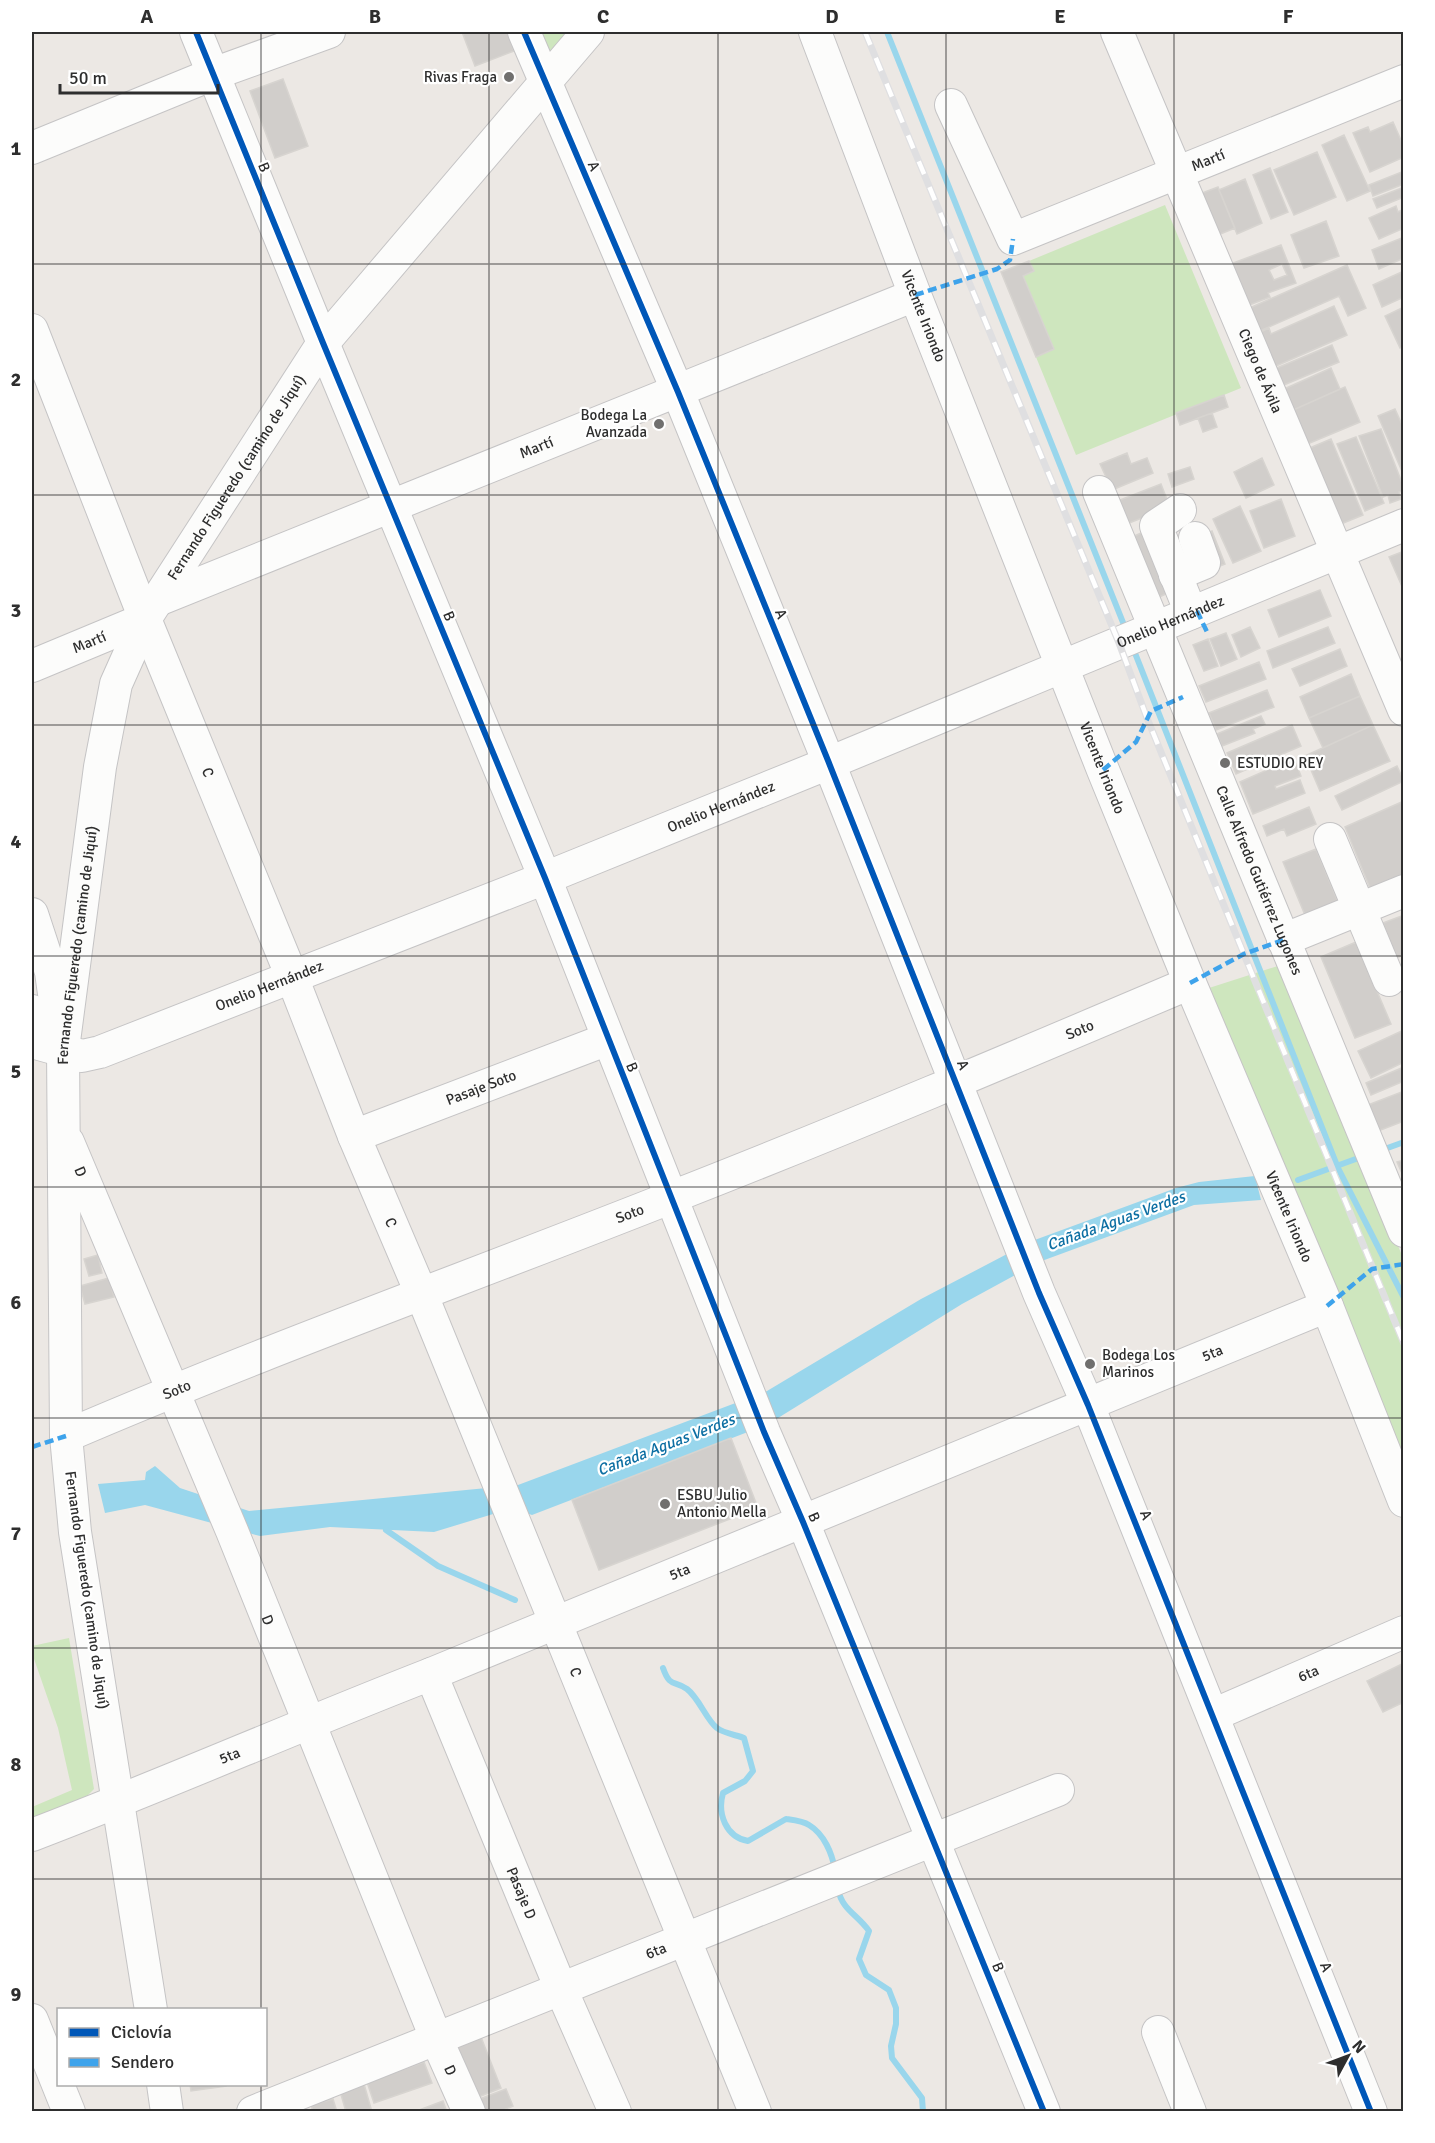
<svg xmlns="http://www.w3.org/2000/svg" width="1435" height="2143" font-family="Signika,sans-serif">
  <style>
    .green { fill: #cee6be }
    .water { fill: #99d6ec }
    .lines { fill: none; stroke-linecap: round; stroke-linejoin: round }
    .stream { stroke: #99d6ec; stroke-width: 6 }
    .building { fill: #d1cecb; stroke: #d7d4d0; stroke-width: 1.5; fill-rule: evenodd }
    .minor-casing { stroke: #c5c4c5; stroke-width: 34 }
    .minor { stroke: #fcfcfb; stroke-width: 32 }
    .rail-casing { stroke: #dfdfe1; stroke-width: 7 }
    .rail { stroke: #fff; stroke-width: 4.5; stroke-dasharray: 14; stroke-linecap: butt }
    .quiet { stroke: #3ea3eb; stroke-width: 4.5; stroke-dasharray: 9 4.5; stroke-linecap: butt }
    .cycleway-casing { stroke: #fff; stroke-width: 10 }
    .cycleway { stroke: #0057b8; stroke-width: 6 }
    .grid { fill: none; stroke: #2e2e2e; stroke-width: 1.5; stroke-opacity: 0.55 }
    .poi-dot { fill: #706f6e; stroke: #fff; stroke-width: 2 }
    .labels { text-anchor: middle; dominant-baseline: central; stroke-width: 4.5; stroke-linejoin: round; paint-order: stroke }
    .poi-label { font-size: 15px; fill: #2e2e2e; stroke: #fff; text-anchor: start }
    .street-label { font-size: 15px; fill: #2e2e2e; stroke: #fff }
    .water-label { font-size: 16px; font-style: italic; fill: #0d6fa3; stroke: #fff }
    .neatline { fill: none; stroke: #2e2e2e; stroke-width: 2 }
    .grid-label { font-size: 20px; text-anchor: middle; font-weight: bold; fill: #2e2e2e }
  </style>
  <rect width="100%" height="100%" fill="#ece8e4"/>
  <!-- green -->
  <path class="green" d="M539,32H567L549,53Z
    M1165,205L1241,388L1076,455L1036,357L1054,349L1023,276L1034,271L1029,261Z
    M1284,964L1403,1258V1466L1209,988Z
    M69,1638L94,1789L85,1798L32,1819V1807L72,1790L58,1728L32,1653V1646Z"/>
  <!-- water -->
  <path class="water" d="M1255,1176L1261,1200L1194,1205L1039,1262L962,1304L778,1418L753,1430L532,1515L518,1510L503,1511L434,1532L330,1527L260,1536L145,1505L105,1513L98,1484L145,1480L146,1472L155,1466L180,1488L249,1511L518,1485L767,1391L921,1299L1032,1241L1176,1188L1199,1182Z"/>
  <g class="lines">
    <!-- stream -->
    <path class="stream" d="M887,32L1126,630
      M1133,648L1338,1168L1404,1298
      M1382,1150L1404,1142
      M1298,1180L1364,1156
      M386,1530L438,1566L515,1600
      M663,1668C670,1688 674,1680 687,1689C699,1698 707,1721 717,1728C723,1733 736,1735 744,1738L753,1771L745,1781L723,1793C717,1814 726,1837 748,1841L786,1819C793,1820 803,1821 809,1825C824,1834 832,1853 835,1870
      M838,1889C842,1910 857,1914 869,1931L859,1959L866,1975L889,1990L896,2008V2024L891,2046L892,2058L922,2098L923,2112"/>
  </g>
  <!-- building -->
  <path class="building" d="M462,32H507L514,51L475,66Z
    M283,79L308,146L275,158L250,91Z
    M1393,122L1404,147V157L1370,172L1353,133L1368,127L1370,132Z
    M1344,135L1370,191L1347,201L1322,145Z
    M1317,152L1336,197L1294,215L1274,170Z
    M1270,168L1288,212L1271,219L1253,175Z
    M1404,171V184L1373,196L1369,185Z
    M1245,179L1262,223L1237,234L1219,190Z
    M1218,187L1235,228L1213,237L1197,195Z
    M1404,187V197L1377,208L1373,199Z
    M1396,206L1398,212L1404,209V228L1379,239L1369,218Z
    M1326,221L1339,256L1304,268L1291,235Z
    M1404,237V258L1379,269L1372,250Z
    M1281,245L1296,283L1268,293L1270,297L1244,307L1228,265ZM1282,264L1287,275L1274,280L1269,270Z
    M1029,261L1034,271L1023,276L1054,349L1036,357L1001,272Z
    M1347,265L1366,308L1348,316L1339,296L1253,334L1243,311Z
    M1404,271V297L1382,307L1373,285Z
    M1334,306L1347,335L1269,369L1254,335L1269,328L1271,334Z
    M1404,307V346L1400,348L1385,316Z
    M1332,345L1339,362L1279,387L1272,370Z
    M1331,368L1340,389L1291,411L1282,390Z
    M1345,387L1360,422L1305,445L1291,411Z
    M1224,395L1228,407L1180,425L1176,413Z
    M1395,409L1404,429V476L1378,416Z
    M1212,413L1217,427L1203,432L1198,418Z
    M1381,429L1404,488V491L1399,492L1401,499L1390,503L1388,495L1383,497L1359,436Z
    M1356,437L1384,503L1365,511L1337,444Z
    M1331,439L1363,515L1336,526L1305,450Z
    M1127,453L1131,464L1147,458L1153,473L1112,490L1100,464Z
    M1262,458L1274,485L1246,498L1234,472Z
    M1190,467L1194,479L1172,487L1168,474Z
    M1161,484L1170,507L1124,525L1115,502Z
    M1281,499L1295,536L1264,548L1250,511Z
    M1240,506L1261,551L1233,563L1213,519Z
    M1150,529L1177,589L1157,598L1130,538Z
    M1212,531L1225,564L1212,569L1199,536Z
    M1404,551V591L1389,557Z
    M1320,590L1331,616L1279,637L1268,610Z
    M1250,627L1260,648L1241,657L1232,635Z
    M1328,627L1335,643L1273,668L1267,651Z
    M1226,633L1237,659L1221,666L1210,639Z
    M1208,639L1218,666L1204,671L1193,645Z
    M1340,649L1347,666L1300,686L1292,669Z
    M1259,662L1266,679L1206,702L1199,686Z
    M1351,674L1360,696L1309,718L1300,697Z
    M1267,690L1274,707L1216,730L1209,713Z
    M1360,696L1373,725L1323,748L1309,718Z
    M1261,716L1265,724L1253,729L1255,733L1222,746L1217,734Z
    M1292,725L1301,746L1236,774L1227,753Z
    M1373,725L1390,761L1320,791L1305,756Z
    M1294,758L1301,776L1275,786L1276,789L1300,780L1305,793L1253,814L1240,782Z
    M1397,766L1404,781L1342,810L1335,796Z
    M1404,801V874L1370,888L1345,827Z
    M1309,807L1316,824L1287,836L1284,829L1267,836L1263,826Z
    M1316,849L1338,902L1305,915L1283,862Z
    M1404,915V955L1396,958L1383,923Z
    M1356,942L1391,1024L1355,1038L1321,957Z
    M1404,1030V1062L1371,1078L1358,1051Z
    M1404,1067V1081L1371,1095L1366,1083Z
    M1404,1091V1121L1378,1131L1368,1105Z
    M1404,1160V1178L1397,1162Z
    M98,1255L102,1273L89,1276L84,1259Z
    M109,1278L114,1297L85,1304L80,1286Z
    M731,1438L758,1508L599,1570L572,1500Z
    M1404,1663V1702L1383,1712L1367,1681Z
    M481,2037L501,2088L476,2098L456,2047Z
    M424,2062L432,2083L374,2103L367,2082Z
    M190,2084H226V2086L191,2091Z
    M364,2084L372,2112H346L340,2091Z
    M506,2089L513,2106L499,2112H481L477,2100Z
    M333,2099L337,2112H313L311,2105Z
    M443,2101L447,2112H414Z"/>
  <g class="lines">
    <!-- minor casing -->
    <g class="minor-casing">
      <g id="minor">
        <path d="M196,32L323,343L545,878L764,1432L803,1522L1044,2112"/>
        <path d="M524,32L678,392L829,763L1039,1293L1088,1405L1371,2112"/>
        <path id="s1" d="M815,32L915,295L1103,770L1190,983L1327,1306L1404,1501"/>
        <path id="s2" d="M1117,32L1404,710"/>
        <path id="s3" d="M951,105L1013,239L1404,81"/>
        <path d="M32,148L213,74L329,32"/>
        <path id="s4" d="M32,330L145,619L292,977L354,1136L421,1293L755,2112"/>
        <path id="s5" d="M1099,492L1404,1231"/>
        <path d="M1180,510L1156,526L1191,613"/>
        <path d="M1175,575L1204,563L1195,538"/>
        <path id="s6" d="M158,600L915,295"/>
        <path id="s7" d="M32,666L145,619"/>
        <path d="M1330,839L1389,980"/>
        <path d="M32,914L51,972L57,1015"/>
        <path d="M1283,940L1404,891"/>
        <path d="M32,1011L62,1049"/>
        <path id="s8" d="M32,1042L82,1056L100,1052L545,878L829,763L1404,525"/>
        <path id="s9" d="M354,1136L608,1039"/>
        <path id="s10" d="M68,1142L232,1531L436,2038L469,2112"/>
        <path id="s11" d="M66,1436C266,1350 470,1277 672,1197C846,1129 1018,1056 1190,983"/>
        <path id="s12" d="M431,1674L561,1989L615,2112"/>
        <path id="s13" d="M1213,1715L1404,1632"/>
        <path id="s14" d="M32,1835C166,1784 297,1726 431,1674L1327,1306"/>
        <path id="s15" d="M151,2010L75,1532L66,1436L63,1049L100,767L116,684L145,619L323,343L588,32"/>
        <path d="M32,2020L69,2112"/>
        <path d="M1158,2032L1190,2112"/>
        <path d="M163,2084L167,2112"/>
        <path id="s16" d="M253,2112L1058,1790"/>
      </g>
    </g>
    <!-- minor -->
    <use href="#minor" class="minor"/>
    <!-- rail casing -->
    <g class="rail-casing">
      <path id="rail" d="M865,32L1119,643L1147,718L1404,1344"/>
    </g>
    <!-- rail -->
    <use href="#rail" class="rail"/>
    <!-- quiet -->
    <path class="quiet" d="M915,295L997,269L1010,260L1013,239
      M1197,611L1208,634
      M1103,770L1136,742L1151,711L1183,697
      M1190,983L1244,954L1283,940
      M1327,1306L1372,1269L1404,1264
      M32,1447L66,1436"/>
    <!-- cycleway casing -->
    <g class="cycleway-casing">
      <path id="cycleway" d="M196,32L323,343L545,878L764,1432L803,1522L1044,2112
        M524,32L678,392L829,763L1039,1293L1088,1405L1371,2112"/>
    </g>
    <!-- cycleway -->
    <use href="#cycleway" class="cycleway"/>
  </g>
  <!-- grid -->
  <path class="grid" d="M261,32V2010M489,32V2112M718,32V2112M946,32V2112M1174,32V2112M32,264H1404M32,495H1404M32,725H1404M32,956H1404M32,1187H1404M32,1418H1404M32,1648H1404M32,1879H1404M261,2084V2112"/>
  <!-- markers -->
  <g class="poi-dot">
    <circle cx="509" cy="77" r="6"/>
    <circle cx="659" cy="424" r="6"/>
    <circle cx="1225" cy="763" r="6"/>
    <circle cx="1090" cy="1364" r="6"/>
    <circle cx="665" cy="1504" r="6"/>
  </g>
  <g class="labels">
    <!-- poi labels -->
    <g class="poi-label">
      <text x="497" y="77" text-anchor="end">Rivas Fraga</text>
      <text x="647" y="415" text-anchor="end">Bodega La<tspan x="647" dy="17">Avanzada</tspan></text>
      <text x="1237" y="763">ESTUDIO REY</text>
      <text x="1102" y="1355">Bodega Los<tspan x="1102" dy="17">Marinos</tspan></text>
      <text x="677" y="1495">ESBU Julio<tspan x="677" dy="17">Antonio Mella</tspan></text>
    </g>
    <!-- street labels -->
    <g class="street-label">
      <text stroke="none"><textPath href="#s3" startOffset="358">Martí</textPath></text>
      <text transform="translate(594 166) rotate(67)">A</text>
      <text transform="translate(264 167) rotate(68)">B</text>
      <text stroke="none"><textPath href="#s1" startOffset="304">Vicente Iriondo</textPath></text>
      <text stroke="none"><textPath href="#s2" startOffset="368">Ciego de Ávila</textPath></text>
      <text stroke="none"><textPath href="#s6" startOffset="408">Martí</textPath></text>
      <text stroke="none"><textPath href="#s15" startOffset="1576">Fernando Figueredo (camino de Jiquí)</textPath></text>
      <text transform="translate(781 614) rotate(68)">A</text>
      <text transform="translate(449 616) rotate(67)">B</text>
      <text stroke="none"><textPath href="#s8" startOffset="1224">Onelio Hernández</textPath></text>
      <text stroke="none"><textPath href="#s7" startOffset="62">Martí</textPath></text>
      <text stroke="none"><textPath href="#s1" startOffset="790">Vicente Iriondo</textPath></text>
      <text stroke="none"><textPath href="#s4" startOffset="476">C</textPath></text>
      <text stroke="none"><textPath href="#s8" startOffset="738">Onelio Hernández</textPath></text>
      <text stroke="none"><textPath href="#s5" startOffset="420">Calle Alfredo Gutiérrez Lugones</textPath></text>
      <text stroke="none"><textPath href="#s15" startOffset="1072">Fernando Figueredo (camino de Jiquí)</textPath></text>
      <text stroke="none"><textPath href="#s8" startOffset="252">Onelio Hernández</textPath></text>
      <text stroke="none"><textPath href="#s11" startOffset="1092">Soto</textPath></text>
      <text transform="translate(963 1065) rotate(68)">A</text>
      <text transform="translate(632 1067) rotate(68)">B</text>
      <text stroke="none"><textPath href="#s9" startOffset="136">Pasaje Soto</textPath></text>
      <text stroke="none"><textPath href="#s10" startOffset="32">D</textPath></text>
      <text stroke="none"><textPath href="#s11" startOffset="606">Soto</textPath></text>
      <text stroke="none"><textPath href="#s1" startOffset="1276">Vicente Iriondo</textPath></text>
      <text stroke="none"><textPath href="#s4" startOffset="962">C</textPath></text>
      <text stroke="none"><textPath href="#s14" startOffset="1275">5ta</textPath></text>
      <text stroke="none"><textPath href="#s11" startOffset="120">Soto</textPath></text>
      <text transform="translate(1146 1515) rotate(68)">A</text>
      <text transform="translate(814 1517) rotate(67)">B</text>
      <text stroke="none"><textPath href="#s14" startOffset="699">5ta</textPath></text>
      <text transform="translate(87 1590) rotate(82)">Fernando Figueredo (camino de Jiquí)</text>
      <text stroke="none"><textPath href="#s10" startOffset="518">D</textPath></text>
      <text stroke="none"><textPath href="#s4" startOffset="1448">C</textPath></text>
      <text stroke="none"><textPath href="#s13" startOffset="104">6ta</textPath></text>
      <text stroke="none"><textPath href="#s14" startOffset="213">5ta</textPath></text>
      <text stroke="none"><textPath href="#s12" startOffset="237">Pasaje D</textPath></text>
      <text stroke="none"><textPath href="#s16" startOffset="434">6ta</textPath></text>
      <text transform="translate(998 1967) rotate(68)">B</text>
      <text transform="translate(1326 1967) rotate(68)">A</text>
      <text stroke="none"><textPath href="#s10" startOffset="1004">D</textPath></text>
    </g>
    <!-- water labels -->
    <g class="water-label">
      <text transform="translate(1116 1221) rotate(-20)">Cañada Aguas Verdes</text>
      <text transform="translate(666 1445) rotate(-21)">Cañada Aguas Verdes</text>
    </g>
  </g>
  <!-- border -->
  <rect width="1435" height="2143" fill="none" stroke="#ffffff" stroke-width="66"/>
  <!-- legend -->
  <rect x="57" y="2008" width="210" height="78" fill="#ffffff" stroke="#ababab" stroke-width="1.5"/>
  <rect x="69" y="2028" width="30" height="9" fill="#0057b8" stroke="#ababab" stroke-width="1.5"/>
  <text x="111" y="2038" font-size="18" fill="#2e2e2e">Ciclovía</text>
  <rect x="69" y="2058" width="30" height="9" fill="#3ea3eb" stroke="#ababab" stroke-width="1.5"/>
  <text x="111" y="2068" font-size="18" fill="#2e2e2e">Sendero</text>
  <!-- north arrow -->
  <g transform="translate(1348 2056) rotate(49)" stroke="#ffffff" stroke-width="4.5" paint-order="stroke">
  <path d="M0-4.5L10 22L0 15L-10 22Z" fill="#2e2e2e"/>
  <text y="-9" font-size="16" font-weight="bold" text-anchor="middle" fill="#2e2e2e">N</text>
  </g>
  <!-- scale -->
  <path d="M60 84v9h158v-9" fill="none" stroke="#2e2e2e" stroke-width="3"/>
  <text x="69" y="84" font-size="18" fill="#2e2e2e" stroke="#ffffff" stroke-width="4.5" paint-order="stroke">50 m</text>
  <rect x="33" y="33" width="1369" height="2077" class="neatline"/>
  <g class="grid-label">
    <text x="147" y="23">A</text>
    <text x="375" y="23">B</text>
    <text x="603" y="23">C</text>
    <text x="832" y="23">D</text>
    <text x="1060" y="23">E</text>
    <text x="1288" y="23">F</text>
    <text x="16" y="155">1</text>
    <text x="16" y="386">2</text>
    <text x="16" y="617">3</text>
    <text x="16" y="848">4</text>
    <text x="16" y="1078">5</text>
    <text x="16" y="1309">6</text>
    <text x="16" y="1540">7</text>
    <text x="16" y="1771">8</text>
    <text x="16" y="2001">9</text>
  </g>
</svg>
